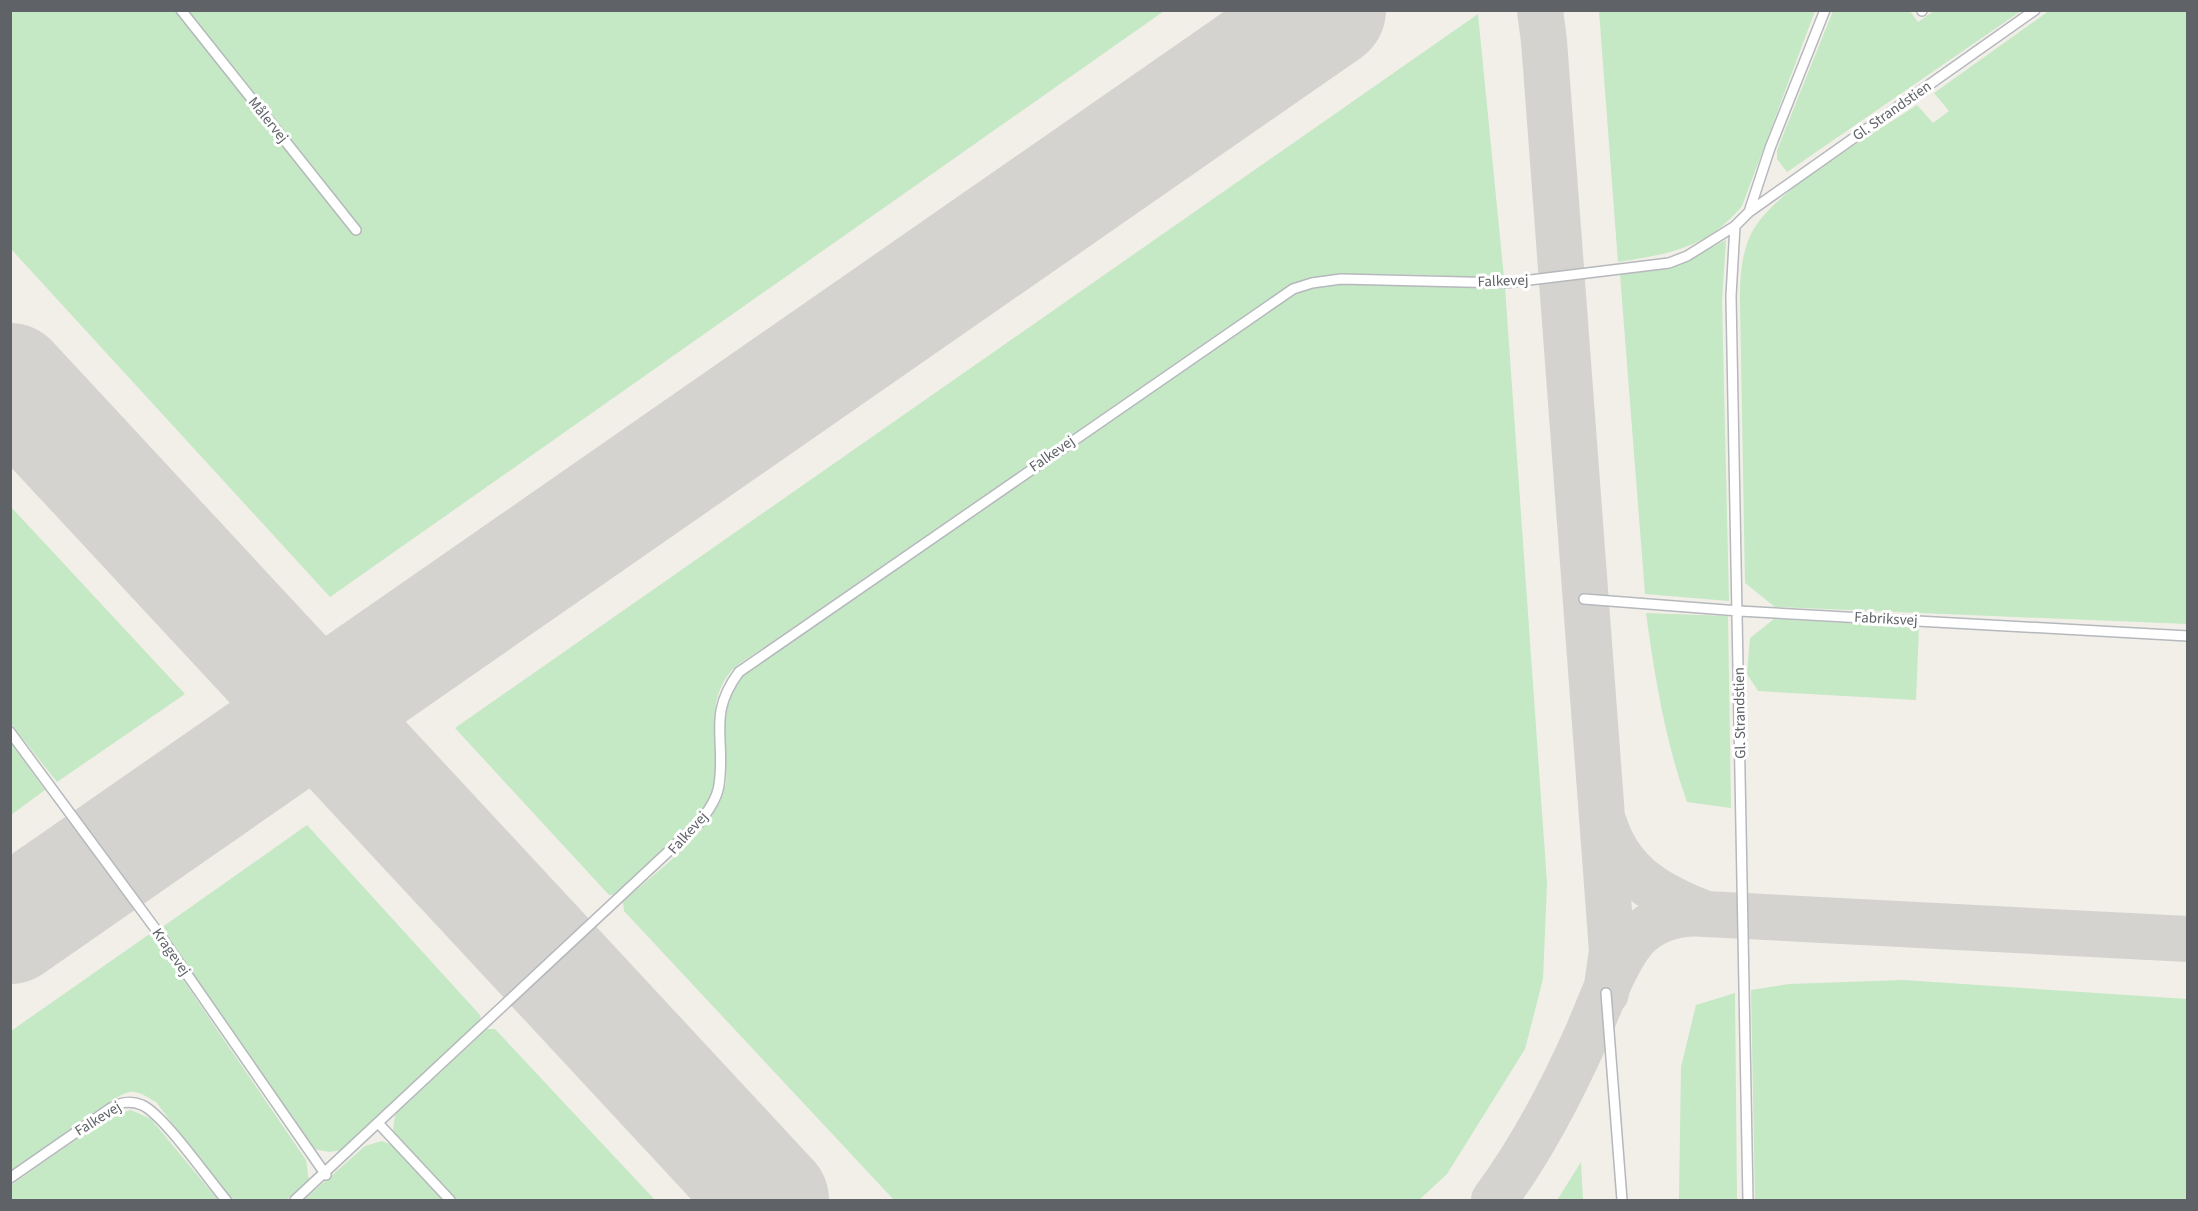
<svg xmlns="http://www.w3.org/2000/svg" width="2198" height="1211" font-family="'Source Sans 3',sans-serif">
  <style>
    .green { fill: #c5e8c5 }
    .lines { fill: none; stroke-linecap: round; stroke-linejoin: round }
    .taxiway { stroke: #d4d3d0; stroke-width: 46 }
    .runway { stroke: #d4d3d0; stroke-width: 116 }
    .service-casing { stroke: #b5b8bc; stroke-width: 12 }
    .service { stroke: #fff; stroke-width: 9 }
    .labels { text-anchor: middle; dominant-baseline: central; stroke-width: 6; stroke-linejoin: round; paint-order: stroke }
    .street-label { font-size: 15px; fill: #5f6368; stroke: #fff }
  </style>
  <rect width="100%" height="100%" fill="#f1efe8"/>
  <!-- green -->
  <path class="green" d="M2050,10L2187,11V624L1775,607L1745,583L1740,301C1740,279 1741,255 1751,234C1772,190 1874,134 1917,105L1933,123L1949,111L1934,93Z
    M11,11H1164L330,597L11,249Z
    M1599,11H1815L1742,206C1707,248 1669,254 1618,262Z
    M1833,11H1910L1918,22L1934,11H2021L1787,172L1777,159V150Z
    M1478,14L1504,278C1440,277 1349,267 1289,285L766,646C755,654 741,661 732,670C700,706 724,750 713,791C709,802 701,813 694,823L619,894L609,895L455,728Z
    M1726,240L1722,300L1729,601L1645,594L1620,274L1670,269Z
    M1345,284L1505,287L1547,883L1543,979L1525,1049L1447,1174L1419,1200H894L624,911L623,902C657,870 717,830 726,783C727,774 726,764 725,755C724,725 724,703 741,677L1278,303L1305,290Z
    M11,507L185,694L57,782L11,724Z
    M1646,613L1728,616L1731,808L1687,802C1665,740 1655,678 1646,613Z
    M1774,619L1919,627L1916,700L1758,691L1747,674L1750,638Z
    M11,743L45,790L11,815H10Z
    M307,825L480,1015L481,1022L343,1150L329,1152L314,1149L161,928Z
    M151,933L306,1160L309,1181L286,1200H231L156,1102C134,1089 132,1088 111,1101L11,1171V1031Z
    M1903,980L2187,999V1200H1755L1751,990L1789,984Z
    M1735,993L1737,1200H1679L1681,1067L1696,1005Z
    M487,1029H495L655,1200H457L393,1131L395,1115Z
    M131,1110L151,1119L218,1200H11V1185L108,1117Z
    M382,1141L392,1145L444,1200H304L365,1146Z
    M1581,1162L1583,1200H1557L1559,1197Z"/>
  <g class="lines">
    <!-- taxiway -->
    <path class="taxiway" d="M1540,10L1544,41L1612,951L1606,993
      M1311,23L1323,10
      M1604,823C1620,875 1659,896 1706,914L2188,939
      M757,1185L778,1200
      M1494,1200C1532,1149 1560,1095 1586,1037C1599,1008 1614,962 1635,938C1654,918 1680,912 1706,914"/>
    <!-- runway -->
    <path class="runway" d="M10,381L771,1200
      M10,926L1328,10"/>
    <!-- service casing -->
    <g class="service-casing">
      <path id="service" d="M181,10L356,230
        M1922,10V11
        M1749,212L2035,10
        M1735,226L1731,296L1748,1200
        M1584,599L1739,611L2188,636
        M10,732L157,931L326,1175
        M1606,993L1622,1200
        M379,1124L450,1200
        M10,1178L111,1108C121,1102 130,1100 142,1105C164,1115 208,1179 226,1200
        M295,1200L700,822C708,811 717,799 719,785C726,738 707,715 739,672L1293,289L1312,283L1341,279L1505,283L1669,263L1687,256L1735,226L1749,212L1770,148L1825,10"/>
    </g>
    <!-- service -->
    <use href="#service" class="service"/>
  </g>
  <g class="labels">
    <!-- street labels -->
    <g class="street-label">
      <text transform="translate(1892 111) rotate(-35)">Gl. Strandstien</text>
      <text transform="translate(268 120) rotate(51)">Målervej</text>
      <text transform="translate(1503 281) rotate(-2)">Falkevej</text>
      <text transform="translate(1052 454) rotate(-35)">Falkevej</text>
      <text transform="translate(1886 619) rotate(3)">Fabriksvej</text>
      <text transform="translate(1740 713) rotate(-91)">Gl. Strandstien</text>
      <text transform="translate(688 833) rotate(-48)">Falkevej</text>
      <text transform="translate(171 952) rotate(55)">Kragevej</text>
      <text transform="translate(98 1119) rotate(-32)">Falkevej</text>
    </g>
  </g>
  <!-- border -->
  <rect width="2198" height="1211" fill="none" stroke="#5f6368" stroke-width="24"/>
</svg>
